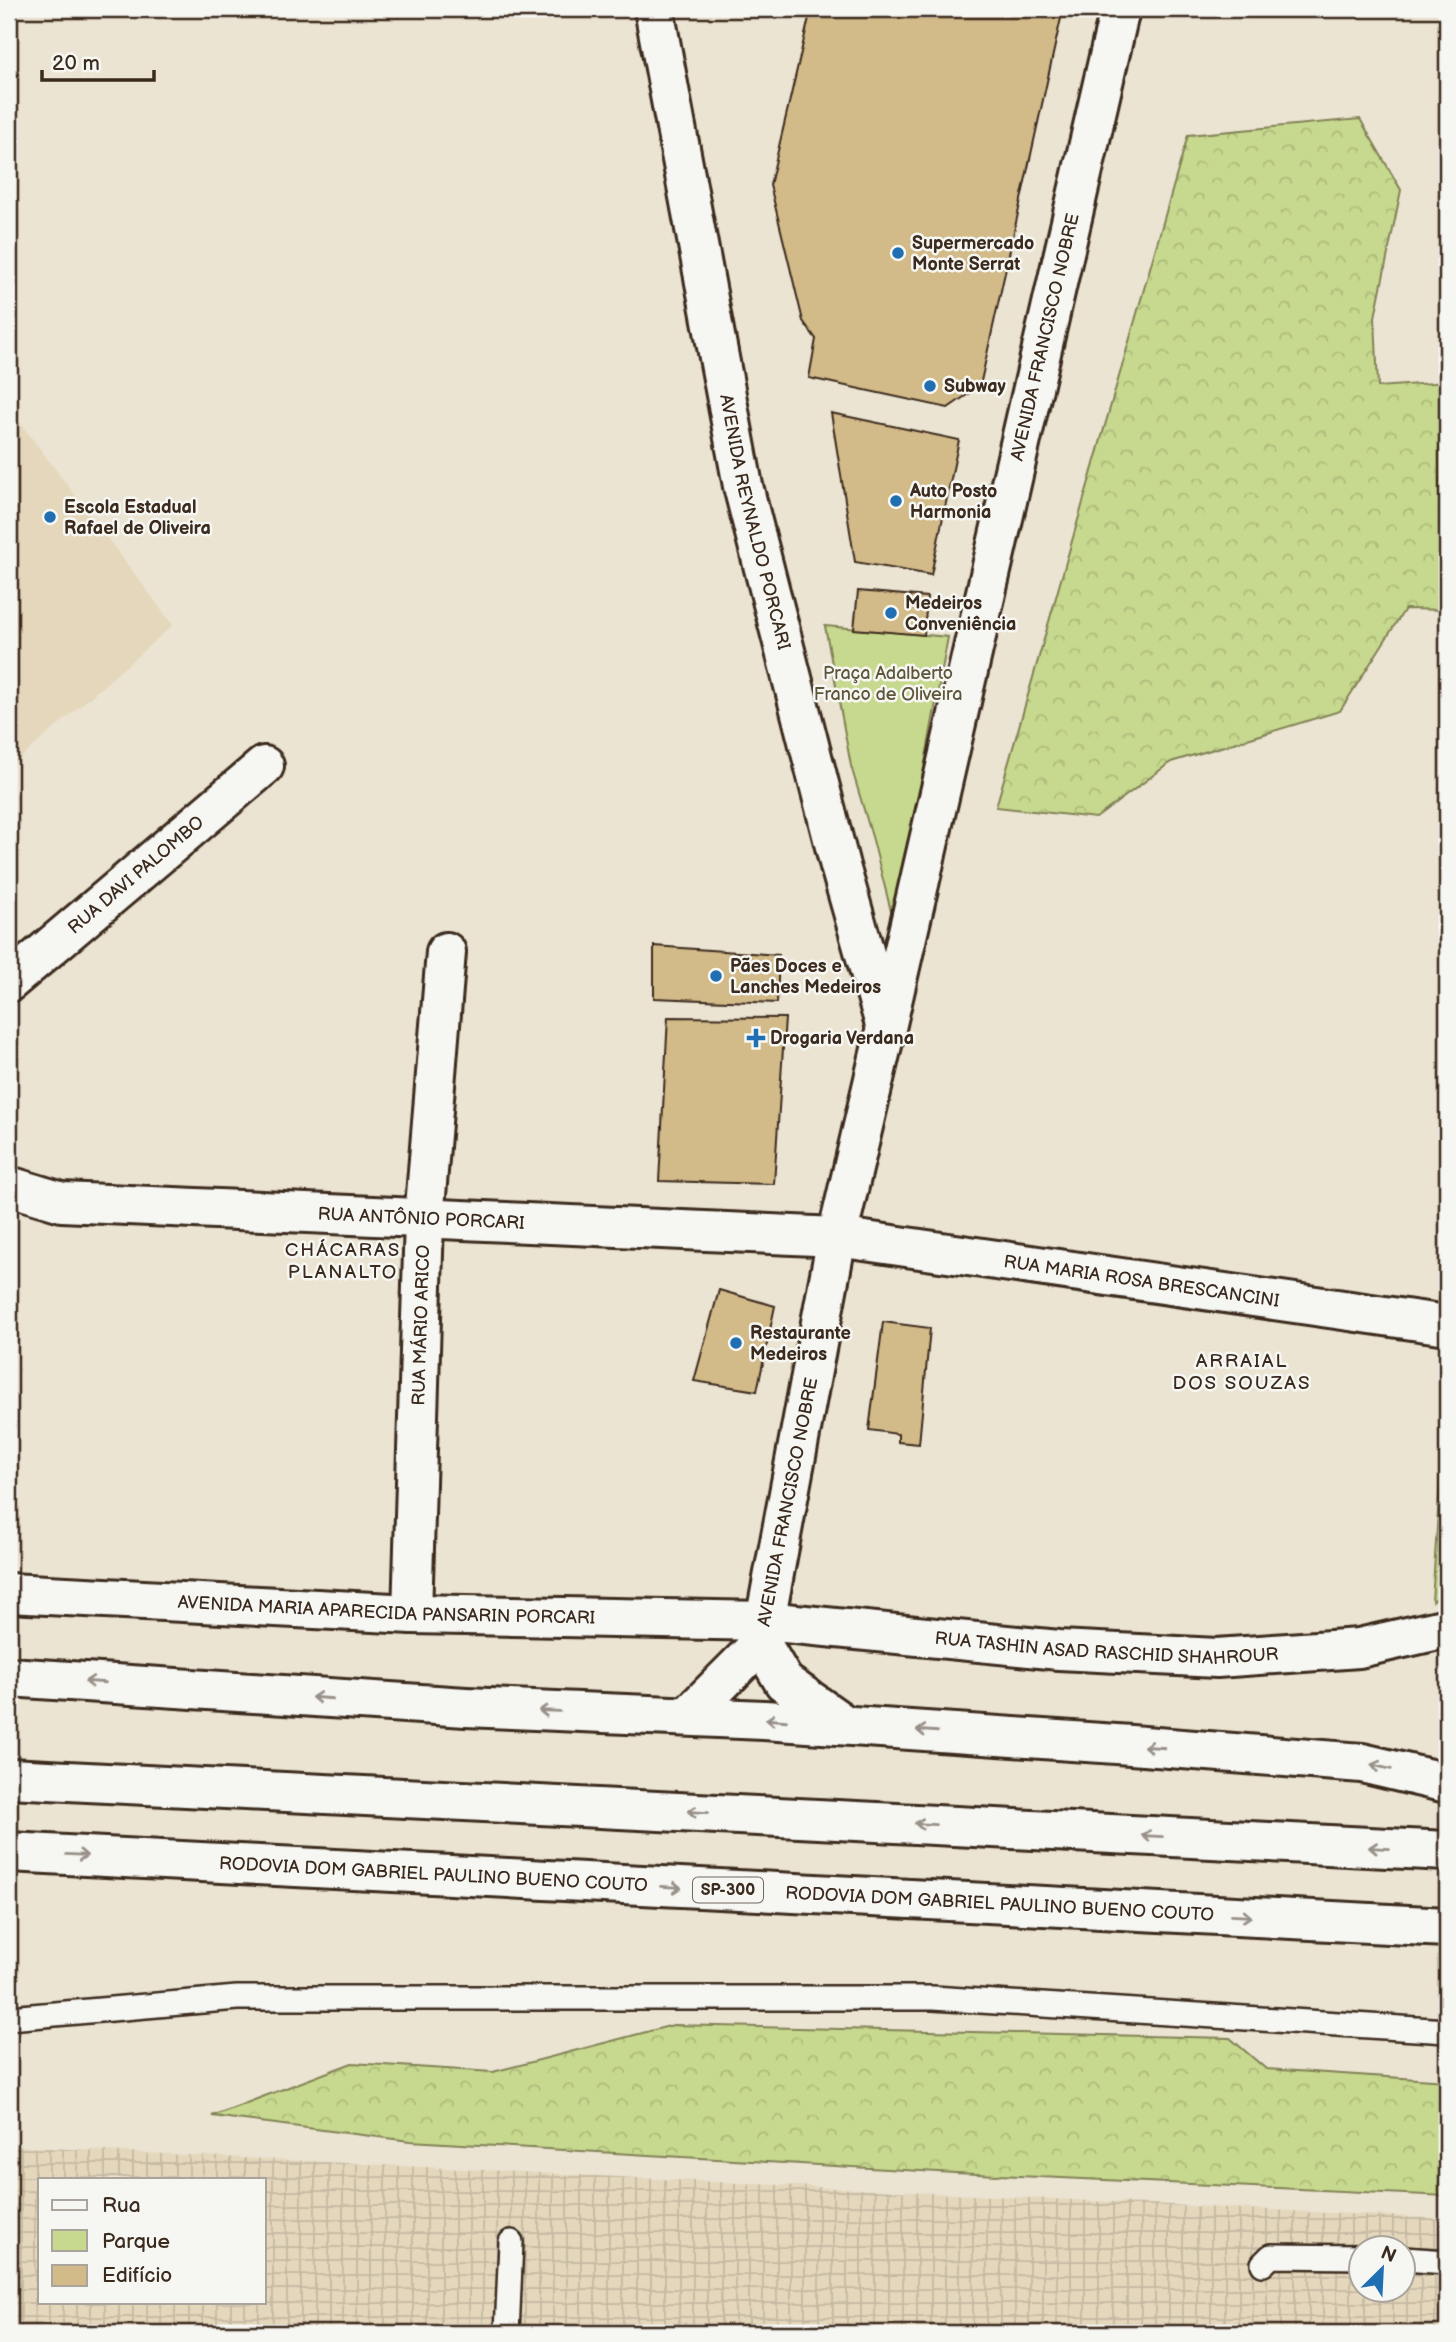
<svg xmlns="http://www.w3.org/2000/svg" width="1456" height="2342" font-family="'Balsamiq Sans',sans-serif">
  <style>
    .built { fill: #e4d7bc }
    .industrial { fill: url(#industrial-grid); fill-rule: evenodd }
    .forest { fill: url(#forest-crowns); stroke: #818256; stroke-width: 2 }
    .green { fill: #c7d98e; stroke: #818256; stroke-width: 2 }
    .building { fill: #d2ba89; stroke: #3b2a1e; stroke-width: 2 }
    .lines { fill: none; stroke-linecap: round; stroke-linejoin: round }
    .service-casing { stroke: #3b2a1e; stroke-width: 28 }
    .minor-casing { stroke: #3b2a1e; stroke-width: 44 }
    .tertiary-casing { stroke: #3b2a1e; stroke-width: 44 }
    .secondary-casing { stroke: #3b2a1e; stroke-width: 44 }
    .motorway-casing { stroke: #3b2a1e; stroke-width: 44 }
    .service { stroke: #f6f6f2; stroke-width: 23 }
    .minor { stroke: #f6f6f2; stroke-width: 38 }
    .tertiary { stroke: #f6f6f2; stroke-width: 38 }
    .secondary { stroke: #f6f6f2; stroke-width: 38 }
    .motorway { stroke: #f6f6f2; stroke-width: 38 }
    .oneway { stroke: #989088 }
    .poi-dot { fill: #1f6fb2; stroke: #f6f6f2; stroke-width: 2.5 }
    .labels { text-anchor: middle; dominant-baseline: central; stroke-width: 5; stroke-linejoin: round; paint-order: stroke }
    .shield { fill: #f6f6f2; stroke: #73675e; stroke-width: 2 }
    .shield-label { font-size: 16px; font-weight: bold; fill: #3b2a1e }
    .poi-label { font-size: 18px; font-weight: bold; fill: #3b2a1e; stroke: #f6f6f2; text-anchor: start }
    .street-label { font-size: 18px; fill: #3b2a1e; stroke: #f6f6f2 }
    .park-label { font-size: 18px; fill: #5e563a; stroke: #f6f6f2 }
    .neighbourhood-label { font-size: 19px; letter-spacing: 2px; fill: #3b2a1e; stroke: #f6f6f2 }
  </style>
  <defs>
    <pattern id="industrial-grid" width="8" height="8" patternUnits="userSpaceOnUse" patternTransform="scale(1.75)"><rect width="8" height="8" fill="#e4d7bc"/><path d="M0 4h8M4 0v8" fill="none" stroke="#c4b9a1"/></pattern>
    <pattern id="forest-crowns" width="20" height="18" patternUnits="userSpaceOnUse" patternTransform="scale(1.75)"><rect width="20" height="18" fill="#c7d98e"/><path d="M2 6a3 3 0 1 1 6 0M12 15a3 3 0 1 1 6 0" fill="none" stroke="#acba7a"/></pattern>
  </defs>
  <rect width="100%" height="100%" fill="#ebe4d2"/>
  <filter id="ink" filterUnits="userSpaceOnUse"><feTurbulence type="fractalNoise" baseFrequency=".0143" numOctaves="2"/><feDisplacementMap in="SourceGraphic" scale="14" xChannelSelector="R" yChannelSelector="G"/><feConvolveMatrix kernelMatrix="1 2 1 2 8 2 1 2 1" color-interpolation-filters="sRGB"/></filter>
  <g filter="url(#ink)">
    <!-- built -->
    <path class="built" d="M9,408L173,625L9,768Z"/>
    <!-- industrial -->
    <path class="industrial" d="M9,2146L1447,2219V2333H9ZM40,2179H264V2302H40ZM1362,2248H1404V2290H1362Z"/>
    <!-- forest -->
    <path class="forest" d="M1360,119L1401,190L1375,317L1378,387L1447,382V610L1405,609L1340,711L1171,762L1096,818L996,807L1188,135Z
      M673,2025L1230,2038L1266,2069L1447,2081V2196L955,2173L410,2141L212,2116L352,2063L493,2072Z"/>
    <!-- green -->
    <path class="green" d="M825,626L948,637L895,927L873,840L851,766Z
      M1447,1378V1593L1432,1601Z"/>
    <!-- building -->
    <path class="building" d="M811,9H1063L980,386L948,408L809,378L816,339L803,321L770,185Z
      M831,413L959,440L931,575L855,562Z
      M858,591L927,597L924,635L854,629Z
      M654,946L779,955L777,1003L654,998Z
      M668,1017L785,1018L774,1184L659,1181Z
      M719,1290L775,1306L757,1391L694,1381Z
      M883,1322L930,1328L919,1444L898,1442V1434L869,1430Z"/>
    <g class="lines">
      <!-- service casing -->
      <g class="service-casing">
        <path id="service" d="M9,2018L237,1998H933L1447,2031
          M1404,2259L1447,2262
          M1263,2264L1271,2256L1362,2257
          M507,2333L511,2242"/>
      </g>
      <!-- minor casing -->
      <g class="minor-casing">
        <g id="minor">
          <path id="s1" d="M9,982L264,766"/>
          <path id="s2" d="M9,1186L62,1202L837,1237L1447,1325"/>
          <path id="s3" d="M9,1593L412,1614L765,1621"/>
          <path id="s4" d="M412,1614L424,1220L446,952"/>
        </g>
      </g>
      <!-- tertiary casing -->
      <g class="tertiary-casing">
        <g id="tertiary">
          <path id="s5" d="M886,1028L1120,9"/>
          <path id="s6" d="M765,1621L1059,1650L1217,1658L1359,1648L1447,1628"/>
        </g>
      </g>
      <!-- secondary casing -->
      <g class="secondary-casing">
        <g id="secondary">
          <path id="s7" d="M654,9L743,486L840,866L886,1028L837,1237L761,1643L688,1716"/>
          <path d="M761,1643L784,1682L845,1725"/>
        </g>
      </g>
      <!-- motorway casing -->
      <g class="motorway-casing">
        <g id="motorway">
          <path d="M9,1677L466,1707L764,1720L1131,1745L1362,1763L1447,1783"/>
          <path d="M9,1778L1447,1851"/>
          <path id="s8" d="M9,1852L1447,1927"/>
        </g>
      </g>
      <!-- service -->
      <use href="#service" class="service"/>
      <!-- minor -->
      <use href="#minor" class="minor"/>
      <!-- tertiary -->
      <use href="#tertiary" class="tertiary"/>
      <!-- secondary -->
      <use href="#secondary" class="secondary"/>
      <!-- motorway -->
      <use href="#motorway" class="motorway"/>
    </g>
    <!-- one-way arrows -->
    <defs><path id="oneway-shaft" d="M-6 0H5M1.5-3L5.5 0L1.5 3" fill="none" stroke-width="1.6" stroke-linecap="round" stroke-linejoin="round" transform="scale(1.75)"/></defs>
    <g class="oneway">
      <use href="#oneway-shaft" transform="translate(95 1682) rotate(-176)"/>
      <use href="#oneway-shaft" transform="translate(322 1698) rotate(-176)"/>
      <use href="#oneway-shaft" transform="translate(549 1711) rotate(-178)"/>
      <use href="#oneway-shaft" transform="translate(776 1720) rotate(-176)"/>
      <use href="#oneway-shaft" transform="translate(927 1731) rotate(-176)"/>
      <use href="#oneway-shaft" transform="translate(1154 1747) rotate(-176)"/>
      <use href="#oneway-shaft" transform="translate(1381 1767) rotate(-167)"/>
      <use href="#oneway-shaft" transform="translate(698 1812) rotate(-177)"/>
      <use href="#oneway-shaft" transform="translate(925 1824) rotate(-177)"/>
      <use href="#oneway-shaft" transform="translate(1152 1836) rotate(-177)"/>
      <use href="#oneway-shaft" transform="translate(1379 1848) rotate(-177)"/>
      <use href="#oneway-shaft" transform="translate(77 1855) rotate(3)"/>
      <use href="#oneway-shaft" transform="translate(671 1887) rotate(3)"/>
      <use href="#oneway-shaft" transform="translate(1241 1916) rotate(3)"/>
    </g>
  </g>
  <!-- markers -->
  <g class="poi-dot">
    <circle cx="898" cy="253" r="7"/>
    <circle cx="930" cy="386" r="7"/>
    <circle cx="896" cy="501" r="7"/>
    <circle cx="50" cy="517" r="7"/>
    <circle cx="891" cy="613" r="7"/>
    <circle cx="716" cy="976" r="7"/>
    <path d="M752.5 1027.5h7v7h7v7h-7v7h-7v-7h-7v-7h7z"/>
    <circle cx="736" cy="1343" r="7"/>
  </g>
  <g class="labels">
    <!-- shield labels -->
    <rect class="shield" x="693" y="1877.5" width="70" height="25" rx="5"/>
    <g class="shield-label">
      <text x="728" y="1890">SP-300</text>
    </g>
    <!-- poi labels -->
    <g class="poi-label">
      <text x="912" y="243">Supermercado<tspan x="912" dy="21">Monte Serrat</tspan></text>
      <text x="944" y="386">Subway</text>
      <text x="910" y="491">Auto Posto<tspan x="910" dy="21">Harmonia</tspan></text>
      <text x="64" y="507">Escola Estadual<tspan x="64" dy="21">Rafael de Oliveira</tspan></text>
      <text x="905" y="603">Medeiros<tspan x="905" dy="21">Conveniência</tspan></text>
      <text x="730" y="966">Pães Doces e<tspan x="730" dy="21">Lanches Medeiros</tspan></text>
      <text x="770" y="1038">Drogaria Verdana</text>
      <text x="750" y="1333">Restaurante<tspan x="750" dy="21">Medeiros</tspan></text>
    </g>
    <!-- street labels -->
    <g class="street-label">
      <text stroke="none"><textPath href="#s5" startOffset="709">AVENIDA FRANCISCO NOBRE</textPath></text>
      <text stroke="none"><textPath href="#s7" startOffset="523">AVENIDA REYNALDO PORCARI</textPath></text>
      <text stroke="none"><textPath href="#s1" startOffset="166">RUA DAVI PALOMBO</textPath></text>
      <text stroke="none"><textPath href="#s2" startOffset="415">RUA ANTÔNIO PORCARI</textPath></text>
      <text stroke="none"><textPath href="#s2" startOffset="1139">RUA MARIA ROSA BRESCANCINI</textPath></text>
      <text stroke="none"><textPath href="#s4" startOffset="289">RUA MÁRIO ARICO</textPath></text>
      <text transform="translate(788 1502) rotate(-79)">AVENIDA FRANCISCO NOBRE</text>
      <text stroke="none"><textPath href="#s3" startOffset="378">AVENIDA MARIA APARECIDA PANSARIN PORCARI</textPath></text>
      <text stroke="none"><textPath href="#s6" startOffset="343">RUA TASHIN ASAD RASCHID SHAHROUR</textPath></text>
      <text stroke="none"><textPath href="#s8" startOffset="425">RODOVIA DOM GABRIEL PAULINO BUENO COUTO</textPath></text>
      <text stroke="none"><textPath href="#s8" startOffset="992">RODOVIA DOM GABRIEL PAULINO BUENO COUTO</textPath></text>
    </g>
    <!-- park labels -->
    <g class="park-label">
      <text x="888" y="673">Praça Adalberto<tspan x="888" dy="21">Franco de Oliveira</tspan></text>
    </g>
    <!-- neighbourhood labels -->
    <g class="neighbourhood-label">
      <text x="343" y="1250">CHÁCARAS<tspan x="343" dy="22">PLANALTO</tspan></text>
      <text x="1242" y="1361">ARRAIAL<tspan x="1242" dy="22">DOS SOUZAS</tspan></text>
    </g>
  </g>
  <!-- margin -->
  <rect width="1456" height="2342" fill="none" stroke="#f6f6f2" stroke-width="35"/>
  <rect x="18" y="18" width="1421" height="2307" fill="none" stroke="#3b2a1e" stroke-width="2.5" filter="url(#ink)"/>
  <!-- legend -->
  <rect x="38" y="2178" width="228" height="126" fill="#f6f6f2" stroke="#aba49d" stroke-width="2"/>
  <rect x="52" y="2200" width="35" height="10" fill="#f6f6f2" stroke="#aba49d" stroke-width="2"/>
  <text x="102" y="2212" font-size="21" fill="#3b2a1e">Rua</text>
  <rect x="52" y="2230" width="35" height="21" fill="#c7d98e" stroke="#aba49d" stroke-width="2"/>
  <text x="102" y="2248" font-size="21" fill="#3b2a1e">Parque</text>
  <rect x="52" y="2265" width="35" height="21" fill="#d2ba89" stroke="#aba49d" stroke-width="2"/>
  <text x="102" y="2282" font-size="21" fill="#3b2a1e">Edifício</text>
  <!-- north arrow -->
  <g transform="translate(1382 2269) rotate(24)"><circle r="33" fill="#f6f6f2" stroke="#aba49d" stroke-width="2"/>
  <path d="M0-5L12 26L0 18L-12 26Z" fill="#1f6fb2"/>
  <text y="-10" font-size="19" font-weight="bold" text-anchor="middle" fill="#3b2a1e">N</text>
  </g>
  <!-- scale -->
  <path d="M42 70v10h112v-10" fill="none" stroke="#3b2a1e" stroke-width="3.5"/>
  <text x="52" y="70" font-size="21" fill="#3b2a1e" stroke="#f6f6f2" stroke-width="5" paint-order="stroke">20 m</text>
</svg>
